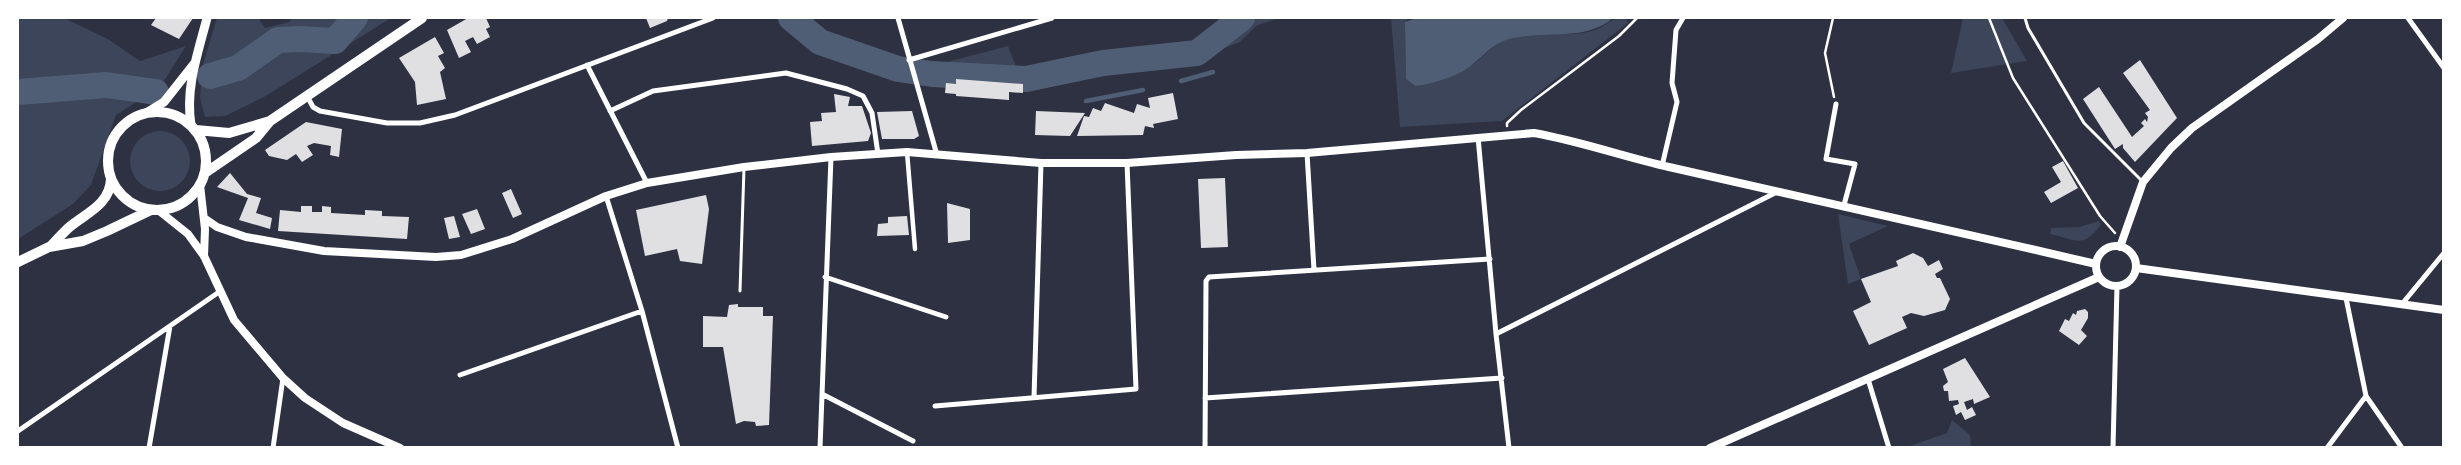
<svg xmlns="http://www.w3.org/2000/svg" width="2461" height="465" font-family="Manrope,sans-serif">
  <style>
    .green { fill: #3c4559 }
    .water { fill: #4f5d75 }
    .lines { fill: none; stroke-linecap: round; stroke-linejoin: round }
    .stream { stroke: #4f5d75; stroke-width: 4.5 }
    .river { stroke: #4f5d75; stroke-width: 26 }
    .building { fill: #e0e0e3 }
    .path { stroke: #fff; stroke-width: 2.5 }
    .service { stroke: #fff; stroke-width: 3 }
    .pedestrian { stroke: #fff; stroke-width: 4.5 }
    .minor { stroke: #fff; stroke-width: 5 }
    .tertiary { stroke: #fff; stroke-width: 8 }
    .secondary { stroke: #fff; stroke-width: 9 }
    .primary { stroke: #fff; stroke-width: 10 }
  </style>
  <rect width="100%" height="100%" fill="#2d3142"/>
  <!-- green -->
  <path class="green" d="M18,18H64L108,39L140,61L186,46L154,97L138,101L116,115L91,185L73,204L18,239Z
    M217,18H258L265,28L289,22L293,18H391L264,97L225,116L205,117L200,98L202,68Z
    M1233,18H1278L1256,26L1240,42L1190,61L1129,65L1024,85L1019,75L950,68L947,62L1008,46L1019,75L1206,39Z
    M1391,18H1409L1405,22L1406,79L1415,86C1433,85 1453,77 1469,67C1481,60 1489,48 1503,41C1531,28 1566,39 1595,30C1609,25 1608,18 1626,18L1628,23L1502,121L1400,127Z
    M1963,18H2002L2027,61L1951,73Z
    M130 161a30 30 0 1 1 60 0a30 30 0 1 1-60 0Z
    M1838,214L1888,226L1849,244L1861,279L1848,284Z
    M2099,221L2101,225C2082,249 2077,240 2050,234L2051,228L2079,227Z
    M1952,420L1970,435L1971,447H1907L1947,433Z"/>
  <!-- water -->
  <path class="water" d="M1417,18H1613C1585,43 1540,29 1506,40C1492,45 1483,56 1472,65C1459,76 1431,85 1415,86L1406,79L1405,26V22Z"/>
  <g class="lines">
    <!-- stream -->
    <path class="stream" d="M1181,81L1213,72
      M1086,101L1143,90"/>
    <!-- river -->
    <path class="river" d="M791,18L820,42L898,69L932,74L1026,79L1103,63L1197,53L1242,18
      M210,76L238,68L278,40L300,39L335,41L355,18
      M18,92L106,85L156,92"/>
  </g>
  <!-- building -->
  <path class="building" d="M156,18H193L179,39L151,25Z
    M468,18H486L490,27L486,29L490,37L477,44L473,37L465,41L471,52L459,58L447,30Z
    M646,18H668L667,21L650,28Z
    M435,37L444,53L438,56L445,68L440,72L446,99L417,105L415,82L399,58Z
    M2140,60L2177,118L2135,162L2123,148V144L2115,149L2083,99L2099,87L2132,137L2144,126L2141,123L2145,119L2147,122L2148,117L2145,113L2150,110L2123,73Z
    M956,79L1023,84V93L1009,92V100L956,96V94L945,93L946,83L956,84Z
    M1173,93L1178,119L1153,124L1154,128L1145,126L1143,135L1077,136L1084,116L1089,117L1093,108L1101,111L1105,103L1134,113L1137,104L1150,108L1148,98Z
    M834,94L850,97L848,106H862L871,133L868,141L812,146L810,122L822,121L821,113L836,112Z
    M912,111L919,136L914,139H882L877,112Z
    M1036,111L1085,113L1070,136L1035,135Z
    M306,122L342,129L339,157L330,155L331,146L314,143L307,146L313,155L302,162L296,154L287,160L269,156L265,150Z
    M2063,161L2078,188L2051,203L2044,192L2061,182L2052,167Z
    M230,173L247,194L261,198L256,213L272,218L270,229L239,220L248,198L217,187Z
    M1225,178L1228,247L1201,248L1198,179Z
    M511,189L522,214L513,218L502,193Z
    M706,195L709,209L702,264L680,261L677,249L645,256L636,210Z
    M947,203L970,209V240L948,243Z
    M301,206H312V212H322V206L331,207V213L365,215V210L382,211V216L409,217L407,239L278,231L280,210L301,212Z
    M477,209L485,229L471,234L462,214Z
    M454,216L460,237L449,239L444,218Z
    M907,216L909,235L877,236L878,224L888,223V217Z
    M1913,253L1923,258L1928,266L1939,260L1943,269L1935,274L1937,278H1940L1950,299L1945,310L1924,316L1911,313L1902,317L1907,328L1869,345L1853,311L1871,302L1861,279L1898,266L1896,261Z
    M738,304V307H763V316H773L769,425L756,426L755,422L744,421L736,424L723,347H703V316L727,317L729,305Z
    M2085,309L2088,312V318L2081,330L2087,336L2079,345L2059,331L2065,319L2069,321L2073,313L2076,315L2077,311Z
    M1965,358L1990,397L1974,404L1973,399L1964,402L1967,410L1972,407L1976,415L1965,420L1961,412L1956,415L1953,406L1959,404L1958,400L1949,401L1948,391H1944L1943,386L1948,382L1943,369Z"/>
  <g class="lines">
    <!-- path -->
    <path class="path" d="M1833,18L1825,53L1834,97
      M1989,18L2013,78L2100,216L2115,233
      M1507,126V123L1521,110L1619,36L1637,18"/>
    <!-- service -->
    <path class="service" d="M2025,18L2028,28L2084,123L2143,182
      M740,291L744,168"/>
    <!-- pedestrian -->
    <path class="pedestrian" d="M907,152L915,249"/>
    <!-- minor -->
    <path class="minor" d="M898,18L937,155
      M2408,18L2444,68
      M909,60L1052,18
      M587,65L647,183
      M307,96L313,107L320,111L387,123H420L455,115L713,18
      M1836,104L1826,159L1855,164L1844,205
      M610,111L653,91L786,73L847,89L863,96L872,113L878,154
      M1478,137L1496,334L1509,448
      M1307,153L1314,270
      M1662,166L1677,102L1672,83L1676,30L1683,18
      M606,196L642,311L678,448
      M825,277L946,317
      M2346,298L2366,396L2402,448
      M2402,304L2444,253
      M1496,334L1779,191
      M460,375L642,311
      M1868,379L1889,448
      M822,394L913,441
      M1034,398L1041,163
      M1205,398L1502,378
      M935,406L1136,389L1127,163
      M18,431L219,292
      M149,448L170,326
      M273,448L283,378
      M820,448L831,157
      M1205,448L1206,281L1209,277L1490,259
      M2113,448L2117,286
      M2327,448L2366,396"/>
    <!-- tertiary -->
    <path class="tertiary" d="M200,185L205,229L204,256
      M158,210L188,234L204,256L234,320L283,378L305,398L343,423L400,448
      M204,218L217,227L246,237L324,251L436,257L461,255L512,239L606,196L647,183L744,167L831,157L907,152L1041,163H1127L1236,155L1307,153L1534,133C1580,141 1624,157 1669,167C1812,199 1954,231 2096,264
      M2096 266a20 20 0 1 1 40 0a20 20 0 1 1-40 0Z
      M2120,247L2143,182L2171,148L2192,128L2318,39L2343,18
      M2136,268L2444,310
      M1710,448L2099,277"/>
    <!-- secondary -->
    <path class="secondary" d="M146,113L164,102L194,64
      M191,125C185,88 198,53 207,18"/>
    <!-- primary -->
    <path class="primary" d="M108 161a49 49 0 1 1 98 0a49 49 0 1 1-98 0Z
      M196,130L229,133L270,121L422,18
      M205,173L256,138L270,121
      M50,247C57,240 64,231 72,225C89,212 110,203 111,179
      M18,262L49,247L83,241L107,231L151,210"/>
  </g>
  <!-- border -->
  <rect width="2461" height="465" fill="none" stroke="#ffffff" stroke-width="38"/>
</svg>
